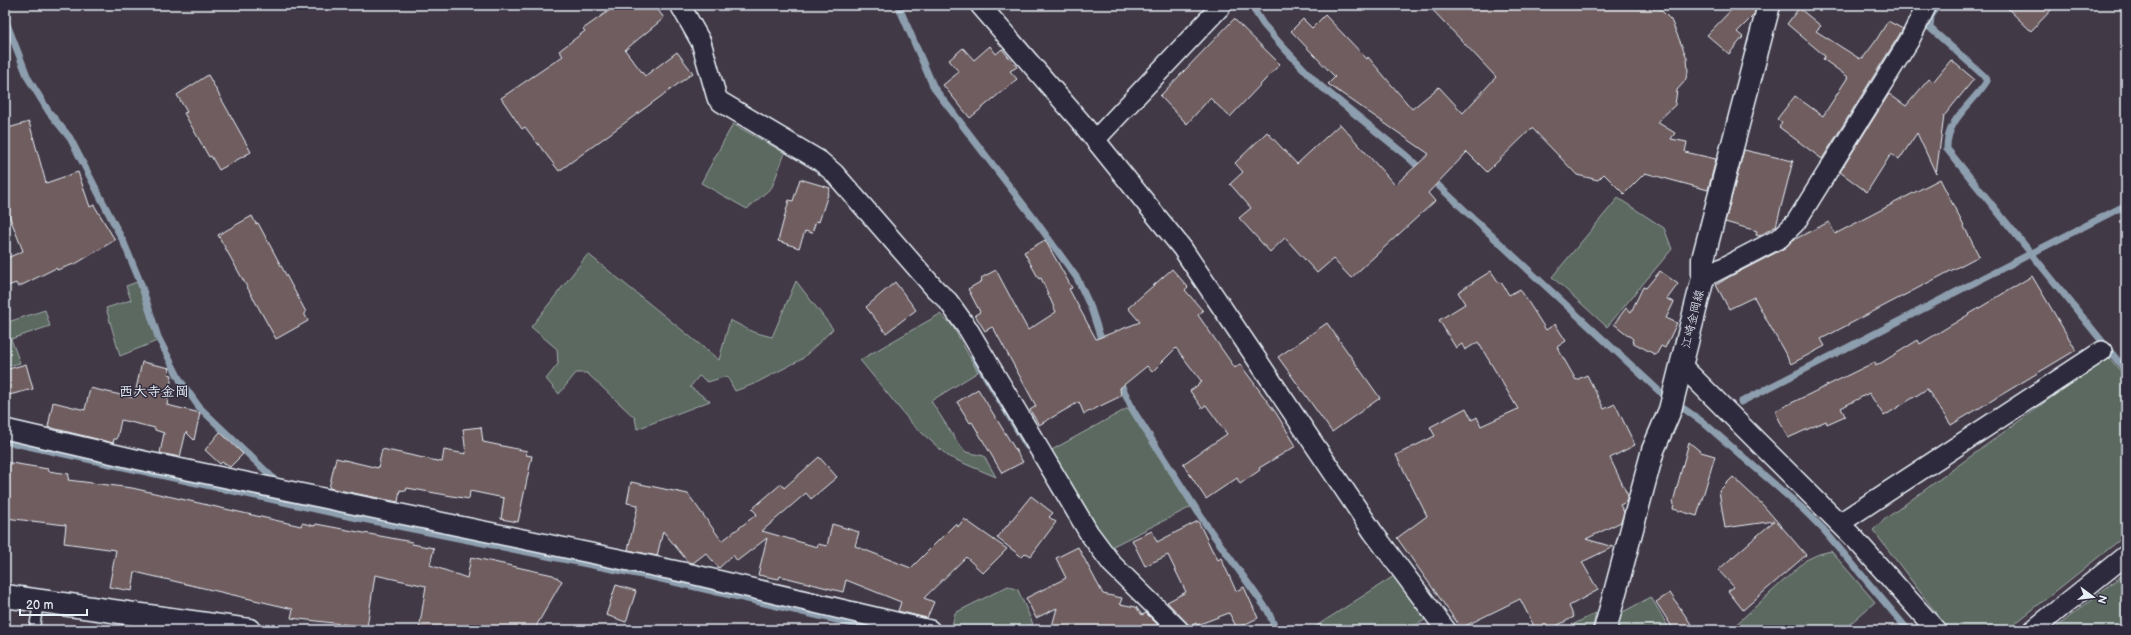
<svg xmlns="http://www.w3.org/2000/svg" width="2131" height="635" font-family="'Balsamiq Sans','Klee One',sans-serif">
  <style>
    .green { fill: #5b6960; stroke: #a2adac }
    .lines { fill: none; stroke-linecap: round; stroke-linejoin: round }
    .stream { stroke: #8d9eae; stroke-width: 7 }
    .building { fill: #705d5e; stroke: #e8f1f8 }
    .lane-casing { stroke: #e8f1f8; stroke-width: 12 }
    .street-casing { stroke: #e8f1f8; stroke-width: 22 }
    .secondary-casing { stroke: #e8f1f8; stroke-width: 25 }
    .lane { stroke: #2f2a3d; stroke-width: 9 }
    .street { stroke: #2f2a3d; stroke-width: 19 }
    .secondary { stroke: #2f2a3d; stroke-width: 22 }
    .labels { text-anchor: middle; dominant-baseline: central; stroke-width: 3; stroke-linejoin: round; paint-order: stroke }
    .street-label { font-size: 12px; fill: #e8f1f8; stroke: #2f2a3d }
    .quarter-label { font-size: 14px; font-weight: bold; fill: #e8f1f8; stroke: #2f2a3d }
  </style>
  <rect width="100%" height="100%" fill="#423947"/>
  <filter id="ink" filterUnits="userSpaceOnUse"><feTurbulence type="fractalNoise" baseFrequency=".025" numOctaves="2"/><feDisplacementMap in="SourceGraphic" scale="8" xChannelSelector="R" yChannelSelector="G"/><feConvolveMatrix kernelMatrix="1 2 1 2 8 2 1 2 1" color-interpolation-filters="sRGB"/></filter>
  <g filter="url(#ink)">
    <!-- green -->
    <path class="green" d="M733,124L785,153L772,187L747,209L701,183Z
      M1618,198L1664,228L1672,249L1607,327L1552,277Z
      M588,254L719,360L730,320L753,332L772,337L796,281L833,329L802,359L754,384L735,391L727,376L708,382L699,376L690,387L710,401L637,429L635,418L587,373H576L559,394L546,379L558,364L557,349L531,327Z
      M137,282L157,341L120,356L106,308L131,300L126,286Z
      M45,310L50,326L11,339L20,363L8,366L5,354V323Z
      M940,314L952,325L978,372L931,401L958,443L966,452L984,456L996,477L949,457L913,425L860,360Z
      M2108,356L2126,378V535L2007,630H1949L1873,530L1885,519Z
      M1128,408L1191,507L1107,549L1048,452Z
      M1831,551L1875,602L1843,630H1730L1806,560L1819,554Z
      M2126,572V630H2053Z
      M1394,576L1425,620L1407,630H1310Z
      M1008,586L1018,590L1033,624L1021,630H965L952,626L955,613Z
      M1651,597L1670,630H1616L1621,613Z
      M1596,613L1592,630H1562Z"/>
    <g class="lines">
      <!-- stream -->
      <path class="stream" d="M898,5L934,88L1035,220L1077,278L1091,308L1103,345
        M1251,5L1263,24L1283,47L1318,84L1409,158L1537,278L1659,391L1704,423L1804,510L1823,529L1908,630
        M1938,5L1931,16L1930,28L1983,75L1987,81C1973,104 1946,119 1947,149L2126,371
        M5,19L28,78L49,112L70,138L124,243L141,284L158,337L180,380L199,407L272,477
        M974,357L1027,446
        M1118,378L1134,412L1207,526L1268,611L1276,630
        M1741,402L2126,205
        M5,441L338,514L657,578L879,630"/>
    </g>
    <!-- building -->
    <path class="building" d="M617,5H654L664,18L625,50L645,76L677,52L693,73L559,171L525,127L522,129L501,98L563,56L559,51L585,31L583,29Z
      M1428,5H1656L1671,20L1687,58L1688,72L1685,81L1677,90L1675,105L1657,122L1675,133L1671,139L1687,142L1685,152L1716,159L1708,190L1645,173L1624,194L1604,174L1598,180L1577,175L1532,128L1487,172L1467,152L1428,193L1435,201L1351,278L1333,259L1317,273L1285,238L1270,252L1239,218L1251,208L1230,184L1243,172L1235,163L1267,132L1297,164L1340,124L1395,185L1429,154L1328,84L1335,77L1291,31L1303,19L1312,28L1325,15L1367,59L1368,57L1412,109L1439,87L1463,113L1496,77Z
      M1736,5H1756L1754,15L1737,32L1743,37L1729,54L1707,35Z
      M2004,5H2056L2031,31Z
      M1799,8L1821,26L1816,31L1860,59L1861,57L1863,58L1875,42L1888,21L1903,29L1822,159L1779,127L1782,123L1777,119L1795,96L1823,116L1848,77L1823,59L1825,56L1787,24Z
      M1234,19L1280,64L1230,117L1210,98L1187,124L1160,96Z
      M990,46L996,54L1002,49L1017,67L1010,71L1017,79L970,118L943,85L959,72L949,60L963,48L974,60Z
      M1951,60L1974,79L1944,116L1936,174L1917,133L1899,160L1891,154L1867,192L1840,172L1889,94L1906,106L1929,79L1933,82Z
      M208,75L251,152L219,170L211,156L209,157L184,113L187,112L177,95Z
      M29,122L46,183L78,172L90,207L94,205L115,240L77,263L57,270L56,268L18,287L16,283L5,287V259L23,251L5,205V194L9,193L5,180V129Z
      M1744,150L1793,161L1776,226L1759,236L1756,235L1757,231L1725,222Z
      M800,179L830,188L819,222L816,221L812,233L805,231L799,248L778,241L789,200L793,201Z
      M1940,179L1979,256L1821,339L1825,346L1791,364L1754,297L1729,309L1716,285L1729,277L1785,248L1793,240L1829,222L1835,234Z
      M252,216L256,224L258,223L306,312L304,313L308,321L276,339L218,235Z
      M1045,240L1072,288L1069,289L1096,339L1140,322L1128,308L1172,269L1188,287L1185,290L1203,311L1198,315L1235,368L1240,364L1276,413L1296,446L1259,468L1260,470L1240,484L1237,478L1206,499L1183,464L1227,434L1206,405L1202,408L1190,391L1202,382L1176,348L1152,372L1147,366L1120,388L1121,396L1084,414L1079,402L1039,425L1030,410L1036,406L994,329L992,327L985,331L975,315L980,312L968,289L982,281L981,278L996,270L1028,330L1056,312L1041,278L1039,279L1024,252Z
      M1491,271L1499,283L1501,282L1509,295L1520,289L1546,330L1555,324L1566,341L1557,347L1576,380L1587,375L1604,409L1615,404L1635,445L1610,458L1628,496L1626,502L1620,505L1624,512L1621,522L1586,539L1613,547L1582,562L1598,590L1569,606L1574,617L1548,630H1536L1520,599L1461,628L1397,538L1427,516L1396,455L1435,436L1430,427L1466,408L1472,420L1477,417L1481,426L1518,409L1478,342L1465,350L1462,344L1456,348L1439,320L1465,304L1458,292Z
      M1660,271L1678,284L1667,299L1674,302L1666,318L1677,323L1665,348L1661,346L1656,355L1632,342L1633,339L1614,324L1626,308L1631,312L1643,287L1646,288Z
      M2032,276L2076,350L1951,425L1927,389L1884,416L1869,393L1841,408L1845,416L1827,424L1826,421L1788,438L1775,411L1875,362L1876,366L1918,340L1920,344Z
      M895,282L916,310L886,333L866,307Z
      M1327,323L1380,398L1332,432L1278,357Z
      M142,362L170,368L168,374L172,375L167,405L200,413L194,440L186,432L180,457L160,453L164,433L155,430V428L121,420L117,439H114L113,443L48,427L53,402L85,410L90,388L134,398Z
      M26,364L33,389L5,396V370Z
      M978,389L1023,462L1002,473L972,422L970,423L957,402Z
      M481,427L483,442L527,451L526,455L532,456L518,522L501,519L504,498L470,491L469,499L407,488L406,491L400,490L398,502L329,488L336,458L378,468L382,449L442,462L444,450L466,454L463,429Z
      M220,432L243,454L230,467L222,462L220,464L205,450Z
      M1689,442L1701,452L1715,456L1697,516L1673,509L1674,503L1673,502Z
      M819,457L837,477L811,499L806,493L762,531L817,547L818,544L827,546L832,524L859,532L855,546L911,568L956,523L958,527L964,519L1007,549L983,573L966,557L924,598L934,602L927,618L898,611L901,602L846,580L843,592L780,576L779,579L758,575L767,538L737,561L733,555L719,568L706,553L693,563L688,562L663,531L657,556L628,550L638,505L627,503L631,482L688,494L722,541L757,514L752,509L781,484L784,488Z
      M5,462L48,469V471L69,474L68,480L132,488L301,526L302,523L315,526L316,524L412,542V544L434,548L430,565L467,578L471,557L553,575L562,581L534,630H419L426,586L375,575L367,627L291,618L293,609L135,572L132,591L109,587L116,550L64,543L66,525L5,518Z
      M1733,477L1762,504L1806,555L1743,610L1728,591L1734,587L1718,570L1774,521L1725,528L1719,491Z
      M1031,496L1053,513L1049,517L1056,522L1031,556L1026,553L1022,557L997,538Z
      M1198,521L1213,552H1214L1218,560L1221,558L1236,591L1244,587L1258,618L1237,628L1229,613L1197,625L1196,623L1190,626L1167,602L1186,592L1168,555L1145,566L1132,540L1152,531L1157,542Z
      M1078,547L1103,594L1122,598L1120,604L1136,607L1142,615L1146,613L1158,625V630H1051L1057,608L1036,618L1026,598L1066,578L1056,558Z
      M616,585L636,591L626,622L606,615Z
      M1670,593L1695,630H1674L1656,602Z"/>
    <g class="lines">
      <!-- lane casing -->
      <g class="lane-casing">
        <path id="lane" d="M34,630L39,601"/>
      </g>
      <!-- street casing -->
      <g class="street-casing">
        <path id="street" d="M680,5L701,42L717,98L721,102L820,161L834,173L936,290L948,301L968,329L1089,533L1112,564L1179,630
          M980,5L1080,121L1182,248L1373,532L1446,630
          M1095,140L1222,5
          M1703,278L1780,238L1796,222L1909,41L1927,5
          M1682,366L1855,539L1936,630
          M5,429L144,461L687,573L930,630
          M1840,523L2102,351
          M2033,630L2126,555"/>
      </g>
      <!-- secondary casing -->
      <g class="secondary-casing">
        <path id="secondary" d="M5,596L249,630
          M1605,630L1653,450L1670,410L1703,278V259L1769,5"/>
      </g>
      <!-- lane -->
      <use href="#lane" class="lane"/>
      <!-- street -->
      <use href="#street" class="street"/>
      <!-- secondary -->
      <use href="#secondary" class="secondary"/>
    </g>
  </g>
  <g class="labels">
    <!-- street labels -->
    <g class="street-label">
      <text transform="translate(1693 319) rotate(-76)">江崎金岡線</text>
    </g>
    <!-- quarter labels -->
    <g class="quarter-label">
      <text x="154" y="391">西大寺金岡</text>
    </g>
  </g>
  <!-- margin -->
  <rect width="2131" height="635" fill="none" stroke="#2f2a3d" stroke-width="20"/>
  <rect x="10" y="10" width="2111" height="615" fill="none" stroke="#e8f1f8" stroke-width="1.5" filter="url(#ink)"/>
  <!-- north arrow -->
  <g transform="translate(2093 597) rotate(105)" stroke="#2f2a3d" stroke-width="3" paint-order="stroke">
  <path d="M0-3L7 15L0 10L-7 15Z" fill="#e8f1f8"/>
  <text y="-6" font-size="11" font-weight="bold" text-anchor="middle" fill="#e8f1f8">N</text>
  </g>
  <!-- scale -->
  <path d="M20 609v6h67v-6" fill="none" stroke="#e8f1f8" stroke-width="2"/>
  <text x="26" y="609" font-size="12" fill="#e8f1f8" stroke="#2f2a3d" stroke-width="3" paint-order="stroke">20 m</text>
</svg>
